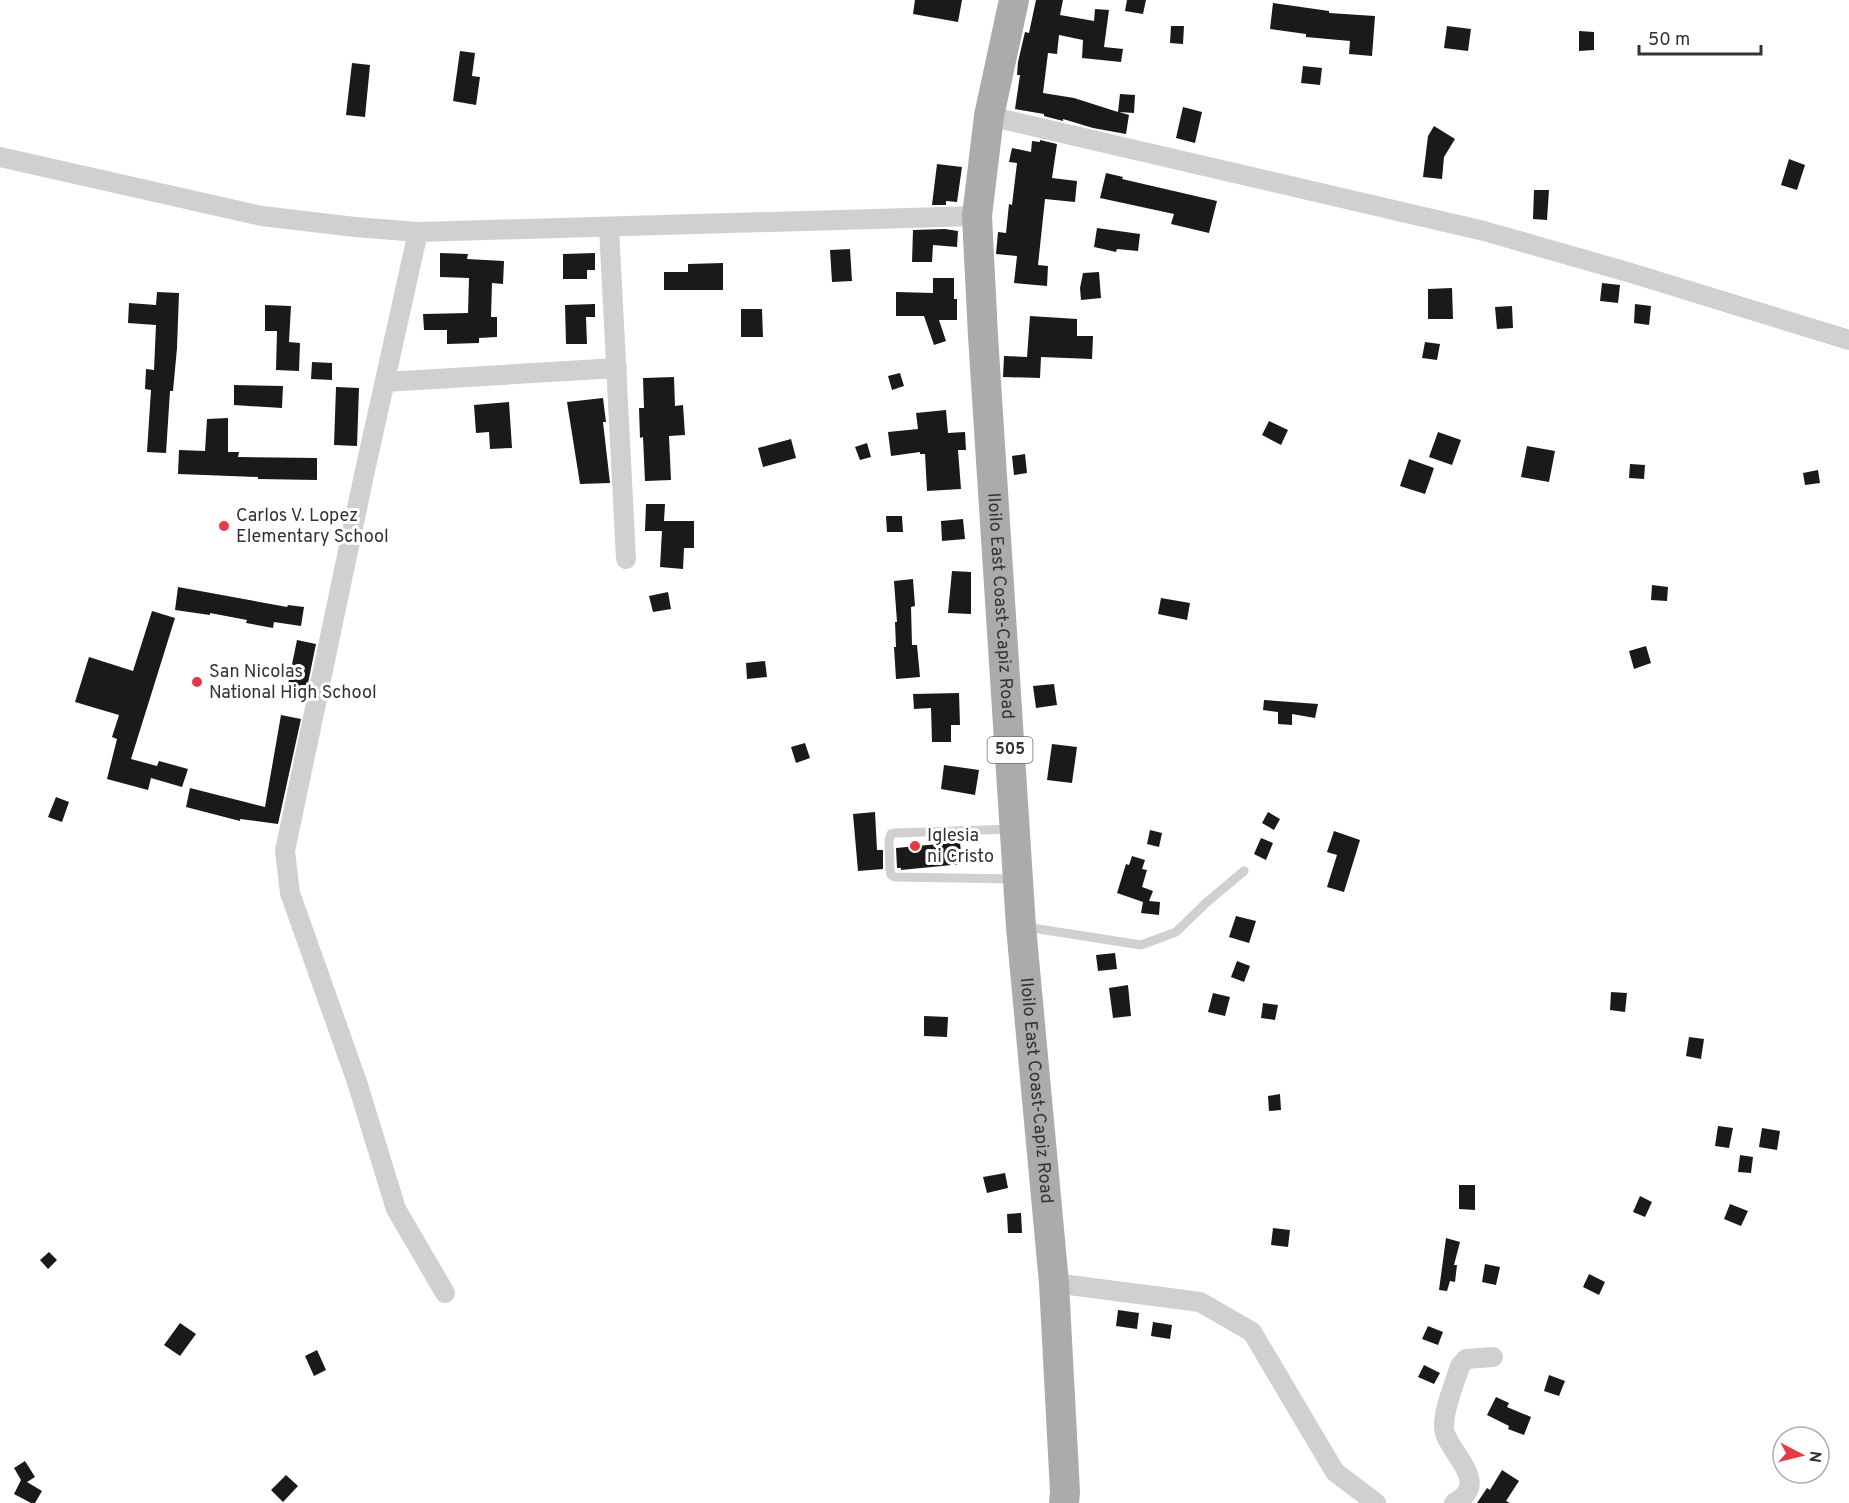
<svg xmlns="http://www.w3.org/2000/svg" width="1849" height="1503" font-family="Overpass,sans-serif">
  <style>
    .building { fill: #1a1a1a }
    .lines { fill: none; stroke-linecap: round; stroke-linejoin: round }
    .service { stroke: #d0d0d0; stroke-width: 9 }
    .minor { stroke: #d0d0d0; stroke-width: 20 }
    .primary { stroke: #ababab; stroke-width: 30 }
    .poi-dot { fill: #e63946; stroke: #fff; stroke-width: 2 }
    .labels { text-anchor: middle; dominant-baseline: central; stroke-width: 6; stroke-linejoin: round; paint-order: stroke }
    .shield { fill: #fff; stroke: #707070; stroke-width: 1.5 }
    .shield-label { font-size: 16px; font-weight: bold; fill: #333 }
    .poi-label { font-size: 18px; fill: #333; stroke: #fff; text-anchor: start }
    .street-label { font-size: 18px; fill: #333; stroke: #fff }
  </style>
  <rect width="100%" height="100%" fill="#fff"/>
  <!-- building -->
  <path class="building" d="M915,0H962L958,22L913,14Z
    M1036,0H1063L1060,15L1094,21L1095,9L1109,10L1104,47L1123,49L1121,62L1082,58L1083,40L1059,35L1057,54L1048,53L1043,93L1074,98L1118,112L1120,94L1135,95L1134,113L1119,112L1129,115L1126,134L1093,128L1063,119V121L1044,116V114L1015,109L1020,75H1017L1018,62L1025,32L1029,33Z
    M1127,0H1146L1143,14L1125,11Z
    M1273,3L1329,11V13L1375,16L1372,56L1349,54L1350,41L1306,37V34L1270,29Z
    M1171,26H1184L1183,44L1170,43Z
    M1447,26L1471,29L1468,51L1444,48Z
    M1579,31L1594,32V50L1579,51Z
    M460,51L475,53L472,76L480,77L476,105L453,101Z
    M352,63L370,65L365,117L346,115Z
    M1303,66L1322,68L1320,85L1301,83Z
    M1183,107L1202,112L1195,143L1176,138Z
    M1434,126L1455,139L1444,157L1442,179L1423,177L1428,136Z
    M1040,140L1057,144L1052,178L1077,181L1075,202L1045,199L1038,265L1048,266L1047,286L1014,283L1017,256L996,254L998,232L1006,233L1009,204L1012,205L1017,163L1009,162L1012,148L1031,152L1032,141L1040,142Z
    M1789,159L1805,165L1797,190L1781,185Z
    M937,164L962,167L957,202L946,201V205H932Z
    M1106,173L1123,177L1122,179L1217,201L1209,233L1171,224L1174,214L1100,198Z
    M1534,190H1549L1547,220L1533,219Z
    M1097,228L1140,234L1138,251L1117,249L1116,252L1094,247Z
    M945,229L958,231L957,247L933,245L932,262H912L913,230Z
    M850,249L852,281L832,282L830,250Z
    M440,253L468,254L467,259L504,261L503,284L492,283L491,317H497V337L479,338V343L447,344V330H424L423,314L468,313L469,278L440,277Z
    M595,253V270H587V279H563V254Z
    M723,263V290H664V272H688V264Z
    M1099,272L1101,298L1081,300L1080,288L1083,273Z
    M933,278H954V299H957V320H939L946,341L934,345L924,316H896V292L933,293Z
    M1602,283L1620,285L1618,303L1600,301Z
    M1452,288L1453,319H1428V289Z
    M157,292L179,293L177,348L173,391H170L166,453L147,452L151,390L145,389L146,369L154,370L156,325L128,323L129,303L156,305Z
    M595,304V317H586L587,344H566L565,305Z
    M1635,304L1651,306L1649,325L1634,323Z
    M265,305L291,306L289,342L300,343L299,371L276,370L277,331H265Z
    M1512,306L1513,328L1497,329L1495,307Z
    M741,309H762L763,337H741Z
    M1030,316L1077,319V336H1093L1092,359L1041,357L1040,378L1003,377L1004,356L1027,357Z
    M1425,342L1440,344L1437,360L1422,358Z
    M312,362L332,363V380L311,379Z
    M900,373L904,386L892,390L888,376Z
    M674,377L675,406L683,405L685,435L669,436L671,480L645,481L643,437L640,438L639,408H644L643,378Z
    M234,385L283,386L282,408L234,405Z
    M336,387L359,388L357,446L334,445Z
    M603,398L606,422H603L610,483L580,484L567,402Z
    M509,402L512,448L490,449L489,432L476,433L474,405Z
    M946,410L948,433L965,432L966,450H958L961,489L927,491L925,454H920V452L891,456L888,432L918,429L916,413Z
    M228,418V452H239L238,457L317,458V480L258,479V477L178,474L179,450L205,451L207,419Z
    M1269,421L1288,430L1281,445L1262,435Z
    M1438,432L1461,440L1452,465L1429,457Z
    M791,439L796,458L763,467L758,448Z
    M867,443L871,457L860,460L855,447Z
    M1527,446L1555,451L1549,482L1521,477Z
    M1025,454L1027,473L1014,475L1012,456Z
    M1409,459L1434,468L1425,494L1400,486Z
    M1630,464L1645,465L1644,479L1629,478Z
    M1818,470L1820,483L1805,485L1803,473Z
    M646,504H665L664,521H694V548H684L683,569L660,567L662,531H645Z
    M886,516H902L903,532H887Z
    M963,519L965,539L942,541L941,521Z
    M952,571L971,572V614L948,613Z
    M913,579L915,606L911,607L912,645H917L920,677L896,679L894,647H896L895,622H897L894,581Z
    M1652,585L1668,587L1667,601L1651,600Z
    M178,587L287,607L288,605L304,607L301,626L274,622L273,628L246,623L247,620L210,613V615L175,610Z
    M668,592L671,609L653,612L649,596Z
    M1161,598L1190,603L1187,620L1158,614Z
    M152,611L175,618L131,759L157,766L159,761L188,769L182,787L151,778L148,790L107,779L117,739L112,737L119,715L75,702L89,657L133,671Z
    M297,640L316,644L307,688L288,684Z
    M1646,646L1651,663L1634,669L1629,651Z
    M765,661L767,677L747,679L746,663Z
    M1054,684L1057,705L1036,708L1033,686Z
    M959,693L960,725H951V742H932L931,708L914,709L913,694Z
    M1264,700L1318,704L1315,718L1292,714V725L1278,724V712L1263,710Z
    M281,715L301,719L278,824L240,819V821L186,807L190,788L265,807Z
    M805,743L810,758L796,763L791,747Z
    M1052,744L1077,747L1072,783L1047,780Z
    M944,765L979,770L975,795L941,789Z
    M56,797L69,802L62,822L48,817Z
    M875,812L877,850H883V869L858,871L853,814Z
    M1268,812L1280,819L1274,830L1262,823Z
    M1150,830L1162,833L1159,847L1147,844Z
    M1334,831L1360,840L1344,892L1327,887L1337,855L1327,852Z
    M1261,838L1273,843L1266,860L1254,854Z
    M960,842L962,864L901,870V868H897L896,848Z
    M1132,856L1145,860L1142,869L1147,870L1142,887L1153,891L1149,901L1160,902L1159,915L1141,913L1143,902L1117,893L1126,864L1129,865Z
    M1236,916L1256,921L1249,943L1229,937Z
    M1115,953L1117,969L1098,971L1096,955Z
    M1237,961L1250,966L1244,982L1231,977Z
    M1128,985L1131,1016L1113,1018L1109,988Z
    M1611,992L1627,993L1625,1012L1610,1010Z
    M1213,993L1230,997L1225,1016L1208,1012Z
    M1263,1003L1278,1005L1275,1020L1261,1018Z
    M924,1016L948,1017L947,1037L924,1036Z
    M1689,1037L1704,1039L1701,1059L1686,1056Z
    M1280,1094L1281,1110L1269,1111L1268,1096Z
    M1718,1126L1733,1128L1729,1148L1715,1146Z
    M1762,1128L1780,1131L1777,1150L1759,1147Z
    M1740,1155L1753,1157L1751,1173L1738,1172Z
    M1005,1173L1008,1188L987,1193L983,1177Z
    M1459,1185H1475V1210L1459,1209Z
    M1640,1196L1652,1202L1645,1217L1633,1212Z
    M1730,1204L1748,1211L1741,1226L1724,1219Z
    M1021,1213L1022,1233H1008L1007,1214Z
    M1273,1228L1290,1230L1288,1247L1271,1245Z
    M1446,1238L1460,1242L1454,1265H1457L1455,1282L1450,1281L1447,1291L1439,1290Z
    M49,1252L57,1260L48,1269L40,1260Z
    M1485,1264L1500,1267L1496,1285L1482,1282Z
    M1589,1274L1605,1282L1599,1295L1583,1287Z
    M1118,1310L1139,1313L1137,1329L1116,1326Z
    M1153,1322L1172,1325L1170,1339L1151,1336Z
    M180,1323L196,1334L180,1356L164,1345Z
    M1428,1326L1443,1332L1438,1345L1422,1339Z
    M317,1350L326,1370L314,1376L305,1356Z
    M1424,1365L1440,1373L1434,1384L1418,1377Z
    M1549,1375L1565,1381L1559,1396L1544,1391Z
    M1496,1397L1509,1403L1507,1407L1531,1417L1524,1435L1508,1429L1509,1426L1487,1415Z
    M25,1461L35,1477L27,1482L42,1491L35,1503H31L14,1494L21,1480L14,1468Z
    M1502,1470L1519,1481L1506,1501L1510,1503H1477L1487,1488L1490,1490Z
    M286,1475L298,1486L283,1502L271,1490Z"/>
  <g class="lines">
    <!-- service -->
    <path class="service" d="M1012,829L896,833L891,834L889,840L890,870L891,875L895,877L1014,879
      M1026,927L1141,945L1176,932L1207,902L1244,871"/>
    <!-- minor -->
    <path class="minor" d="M989,116L1484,231L1631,273L1849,340
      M0,157L262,216L355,227L418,232L977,216
      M609,227L626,559
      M418,232L364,475L285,851L290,893L357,1082L396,1209L445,1293
      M385,382L617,368
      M1054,1283L1200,1302L1252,1332L1335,1472L1376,1503
      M1454,1503C1491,1484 1452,1456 1445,1433C1440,1417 1455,1382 1460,1366L1466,1359L1493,1357"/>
    <!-- primary -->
    <path class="primary" id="s1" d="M1014,0L989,116L977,216L983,336L1021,927L1054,1283L1065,1492L1064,1503"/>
  </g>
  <!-- markers -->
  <g class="poi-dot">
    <circle cx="224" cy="526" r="6"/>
    <circle cx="197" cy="682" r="6"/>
    <circle cx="915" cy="846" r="6"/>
  </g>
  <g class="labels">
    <!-- shield labels -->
    <rect class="shield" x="987.5" y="737" width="45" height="26" rx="4.5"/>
    <g class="shield-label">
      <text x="1010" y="750">505</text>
    </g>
    <!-- poi labels -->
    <g class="poi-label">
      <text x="236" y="516">Carlos V. Lopez<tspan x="236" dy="21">Elementary School</tspan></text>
      <text x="209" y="672">San Nicolas<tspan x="209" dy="21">National High School</tspan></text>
      <text x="927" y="836">Iglesia<tspan x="927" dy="21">ni Cristo</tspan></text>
    </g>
    <!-- street labels -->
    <g class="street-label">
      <text stroke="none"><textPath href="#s1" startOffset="610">Iloilo East Coast-Capiz Road</textPath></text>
      <text stroke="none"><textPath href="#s1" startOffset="1096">Iloilo East Coast-Capiz Road</textPath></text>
    </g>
  </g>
  <!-- north arrow -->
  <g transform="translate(1801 1455) rotate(97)"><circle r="28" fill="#ffffff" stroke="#adadad" stroke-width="1.5"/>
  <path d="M0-4.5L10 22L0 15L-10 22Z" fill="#e63946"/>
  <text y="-9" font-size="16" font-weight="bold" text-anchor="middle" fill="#333333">N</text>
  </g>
  <!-- scale -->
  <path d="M1639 45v9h122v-9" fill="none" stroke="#333333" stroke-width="3"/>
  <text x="1648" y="45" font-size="18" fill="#333333" stroke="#ffffff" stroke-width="4.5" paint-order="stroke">50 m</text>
</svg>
